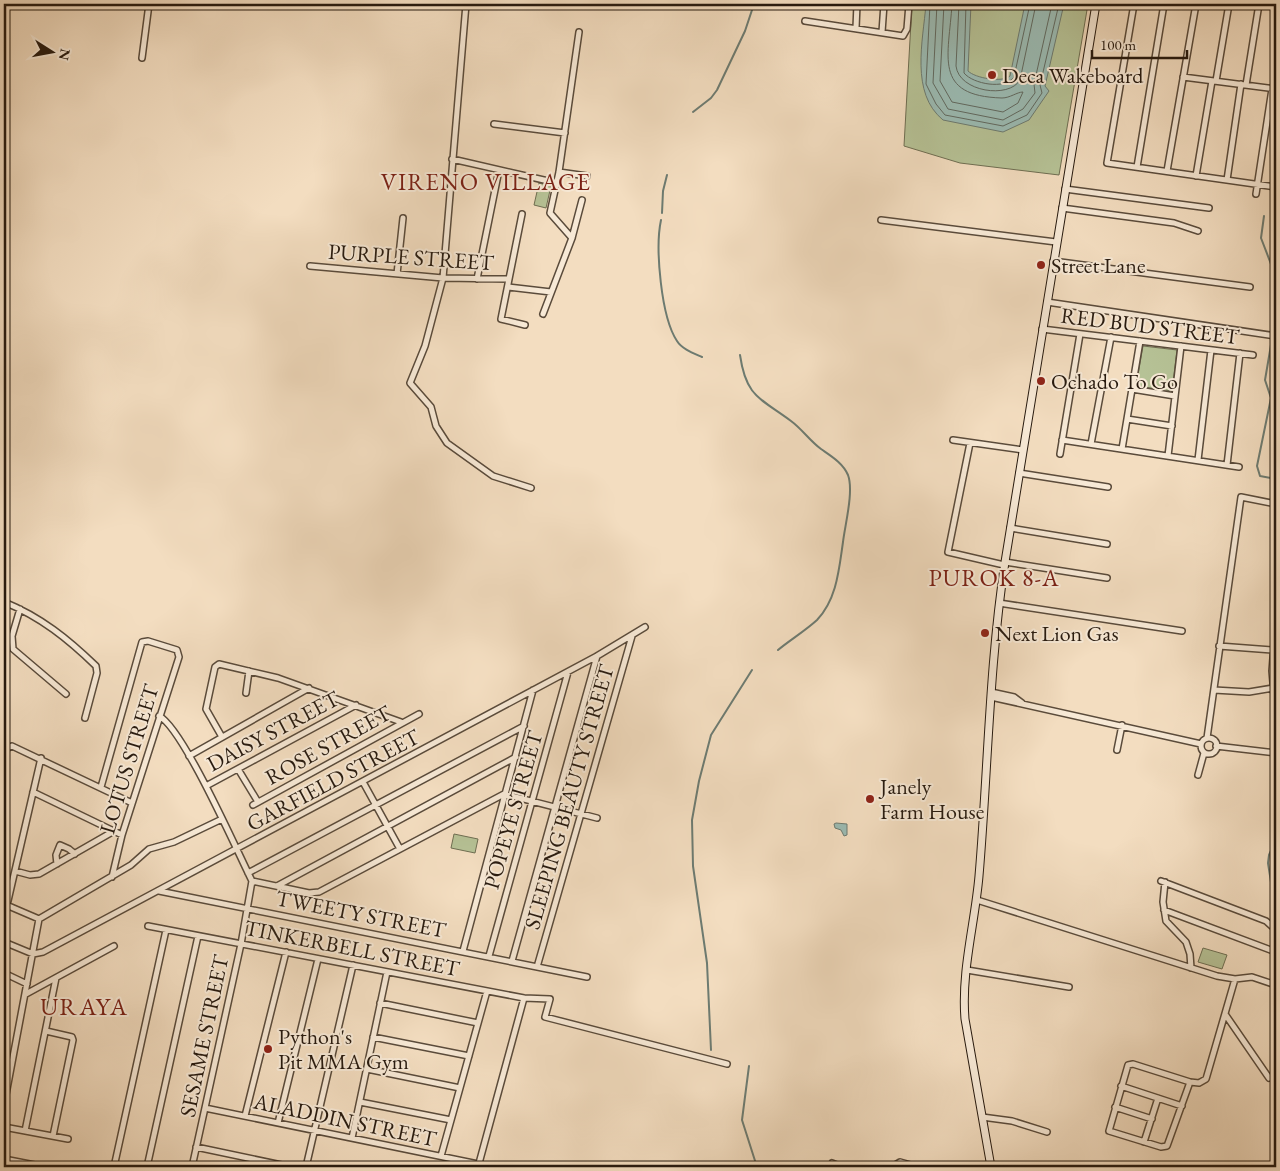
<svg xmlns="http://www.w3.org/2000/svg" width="1280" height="1171" font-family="'EB Garamond',serif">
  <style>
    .green { fill: #b6c296; stroke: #6e6e52 }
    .water { fill: #9bbbb3; stroke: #6d7b71 }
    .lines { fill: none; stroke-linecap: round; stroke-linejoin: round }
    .shore { stroke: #616a61; stroke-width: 1 }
    .stream { stroke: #6d7b71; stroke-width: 2 }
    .street-casing { stroke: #5a4b3b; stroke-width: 8 }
    .secondary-casing { stroke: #271a0f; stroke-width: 9 }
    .street { stroke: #f7e9d6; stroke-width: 5 }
    .secondary { stroke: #f7e9d6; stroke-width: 7 }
    .poi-dot { fill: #8f2418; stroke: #f7e9d6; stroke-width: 2 }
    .labels { text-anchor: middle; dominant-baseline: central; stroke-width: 4; stroke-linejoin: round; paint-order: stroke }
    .poi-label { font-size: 22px; fill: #271a0f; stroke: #f7e9d6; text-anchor: start }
    .street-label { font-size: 22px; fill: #271a0f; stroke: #f7e9d6 }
    .neighbourhood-label { font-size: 24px; letter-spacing: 1px; fill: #7a1f14; stroke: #f7e9d6 }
    .quarter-label { font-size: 25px; letter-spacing: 1px; fill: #7a1f14; stroke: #f7e9d6 }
  </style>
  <rect width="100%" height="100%" fill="#f3ddc0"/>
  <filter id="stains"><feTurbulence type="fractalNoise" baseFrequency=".004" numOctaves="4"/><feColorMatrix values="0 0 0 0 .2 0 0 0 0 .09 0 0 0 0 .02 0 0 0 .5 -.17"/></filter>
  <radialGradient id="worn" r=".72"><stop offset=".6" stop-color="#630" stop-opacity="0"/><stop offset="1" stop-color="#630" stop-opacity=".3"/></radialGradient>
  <!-- green -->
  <path class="green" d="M912,4H1088L1059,175L960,163L904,146Z
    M539,183L551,186L546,208L534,205Z
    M1143,346L1177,350L1172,391L1136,386Z
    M454,834L478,839L475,853L451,848Z
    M1203,948L1227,955L1222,969L1198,962Z"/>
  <!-- water -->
  <path class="water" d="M926,4H971L968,71C975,78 1002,83 1010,76L1025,4H1064L1045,86L1049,91L1029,120L1003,132L943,120C910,93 923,41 926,4Z
    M836,823L847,824V835L844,836L841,830L835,828L834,824Z"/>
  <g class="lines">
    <!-- shore -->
    <path class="shore" d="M930,4L926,84L936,104L945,115L1003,126L1027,115L1042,93L1040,85L1059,4
      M937,4L933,83L948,109L1003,120L1023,109L1035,93L1034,84L1052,4
      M944,4L940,81L952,102L1003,112L1018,103L1023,92C1017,92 1010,98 1002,98C932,96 949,56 952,4
      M959,4L956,66C959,92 1009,99 1020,80L1036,4
      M966,4L964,73C973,84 1005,90 1014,77L1030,4"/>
    <!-- stream -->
    <path class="stream" d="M693,112L711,98L717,90L745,31L754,4
      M662,213L663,191L667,175
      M1264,216L1261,238L1276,277
      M661,220C655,248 661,317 677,341C682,349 693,353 702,357
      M1273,331L1276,298
      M1272,339L1265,380L1271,398L1257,466L1260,476L1276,479
      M740,355C746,397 760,398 791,421C802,429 810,441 821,449C831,456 843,463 848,475C854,491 845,525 843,542C839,569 837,599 817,620C805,631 790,640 778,650
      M1276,821L1271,829L1275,842L1269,855L1268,863L1276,914
      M711,1050L707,963L693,866L692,820L699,781L711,735L752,670
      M749,1066L742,1120L757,1167"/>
    <!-- street casing -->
    <g class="street-casing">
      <path id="street" d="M466,4L443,278L425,346L410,383L431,407L436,426L447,443L493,476L531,488
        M1134,4L1107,163L1276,187
        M805,21L903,36L907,29L909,4
        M856,28L857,4
        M882,32L884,4
        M142,58L149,4
        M1183,77L1276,89
        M1216,81L1229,4
        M1246,85L1259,4
        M494,124L565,133
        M452,159L557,183
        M1137,167L1164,4
        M1167,171L1196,4
        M559,172L587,176
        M1196,176L1212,81
        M1227,180L1241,84
        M1065,189L1209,208
        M1256,194L1272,89
        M1062,208L1174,223L1198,231
        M522,214L501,319L525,325
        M881,220L1056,242
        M572,238L550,213L559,172L579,32
        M1053,261L1250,287
        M310,266L443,278L509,279
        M397,274L403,218
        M477,279L499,170
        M508,287L551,292
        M1047,302L1276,336
        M543,314L572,238L582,200
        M1042,329L1253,355
        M1132,389L1175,396
        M1127,419L1172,426
        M953,440L1023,450
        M1062,440L1239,467
        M970,443L948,552L1004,565
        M1091,444L1111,337
        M1122,449L1140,341
        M1060,454L1080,334
        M1168,456L1181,346
        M1198,460L1211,350
        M1227,465L1240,353
        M1019,473L1108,487
        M1010,528L1107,544
        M1005,562L1107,578
        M4,602C41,617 68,639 96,666L97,673L85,718
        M999,603L1182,631
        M20,609L12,636L13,649L66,694
        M1276,620L1272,671L1276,718
        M1219,646L1273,650
        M1214,690L1249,692L1273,688
        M991,692L1014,697L1022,703
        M246,693L249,671
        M991,697L1201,744
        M159,716C183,728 237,851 252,881
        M222,737L206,709L215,667L219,664L278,678L401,722
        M1207,738L1241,497L1276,504
        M1201 746a8 8 0 1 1 16 0a8 8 0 1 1-16 0Z
        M1216,746L1276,753
        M1117,750L1122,725
        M189,756L309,688
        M4,760L7,748L12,746L132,803
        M238,769L258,802
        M1198,775L1204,753
        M363,782L400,849
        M206,786L356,705
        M101,787L142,642L148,641L177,650L179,657L122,835L112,877
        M33,792L122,835
        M253,805L419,714
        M57,864L56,855L60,845L69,849L75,854
        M15,871L30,875L39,874L114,831
        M248,873L524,726
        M252,881L309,893L319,892L504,794L597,818
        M1161,881L1266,921L1276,930
        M1165,882L1163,902L1166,921L1186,942L1190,954L1191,968
        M277,886L516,757
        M159,891L587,977
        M977,900L1217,976L1235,979L1252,977L1276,985
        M4,904L39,919
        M7,905L41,758
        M1164,910L1276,952
        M39,919L131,865L149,849L174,842L222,819
        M148,926L524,998L550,999L545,1017L727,1064
        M4,942L33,954L43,952L597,656L645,627
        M463,951L533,690
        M489,956L568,672
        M512,961L597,656
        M537,967L632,636
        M967,970L1069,987
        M4,973L27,984
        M26,994L114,946
        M380,1003L478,1023
        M1225,1014L1269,1078
        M46,1031L72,1037L73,1040L53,1136
        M373,1037L469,1056
        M367,1069L460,1088
        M1190,1082L1167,1146L1161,1147L1109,1131L1128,1065L1133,1064L1190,1082L1199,1083L1206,1079L1235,979
        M1121,1086L1182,1106
        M360,1102L451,1120
        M4,1105L39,919
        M1115,1107L1152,1119
        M205,1108L478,1164
        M245,1116L286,952
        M982,1117L1012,1121L1047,1132
        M278,1123L318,959
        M4,1127L68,1139
        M25,1131L56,978
        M352,1138L387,972
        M1144,1142L1158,1098
        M196,1147L291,1167
        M441,1156L487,991
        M4,1159L45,1167
        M832,1163L842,1167
        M114,1167L166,930
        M147,1167L198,936
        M192,1167L241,944L252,881
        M306,1167L353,965
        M478,1167L524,998
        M892,1167L900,1162L918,1167"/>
    </g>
    <!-- secondary casing -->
    <g class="secondary-casing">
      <path id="secondary" d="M991,1167L965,1019C961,971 975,923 979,876C988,771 989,666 1005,562L1096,4"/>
    </g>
    <!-- street -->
    <use href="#street" class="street"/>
    <!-- secondary -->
    <use href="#secondary" class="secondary"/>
  </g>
  <!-- markers -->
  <g class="poi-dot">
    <circle cx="992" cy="75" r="5"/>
    <circle cx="1041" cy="265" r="5"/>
    <circle cx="1041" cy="381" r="5"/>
    <circle cx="985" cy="633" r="5"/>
    <circle cx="870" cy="799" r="5"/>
    <circle cx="268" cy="1049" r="5"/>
  </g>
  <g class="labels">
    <!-- poi labels -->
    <g class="poi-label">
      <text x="1002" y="75">Deca Wakeboard</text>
      <text x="1051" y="265">Street Lane</text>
      <text x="1051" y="381">Ochado To Go</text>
      <text x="995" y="633">Next Lion Gas</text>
      <text x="880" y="786">Janely<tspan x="880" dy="25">Farm House</tspan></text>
      <text x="278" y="1036">Python's<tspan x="278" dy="25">Pit MMA Gym</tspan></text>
    </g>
    <!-- street labels -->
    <g class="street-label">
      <text transform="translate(411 257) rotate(4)">PURPLE STREET</text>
      <text transform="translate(1150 326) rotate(7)">RED BUD STREET</text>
      <text transform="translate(273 731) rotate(-28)">DAISY STREET</text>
      <text transform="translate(328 745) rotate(-29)">ROSE STREET</text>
      <text transform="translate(129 759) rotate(-73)">LOTUS STREET</text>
      <text transform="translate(333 780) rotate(-28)">GARFIELD STREET</text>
      <text transform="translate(569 797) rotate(-74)">SLEEPING BEAUTY STREET</text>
      <text transform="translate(513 810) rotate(-74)">POPEYE STREET</text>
      <text transform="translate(361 914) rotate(11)">TWEETY STREET</text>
      <text transform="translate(352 948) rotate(11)">TINKERBELL STREET</text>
      <text transform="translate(204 1036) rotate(-78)">SESAME STREET</text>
      <text transform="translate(345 1120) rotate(12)">ALADDIN STREET</text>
    </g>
    <!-- neighbourhood labels -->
    <g class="neighbourhood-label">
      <text x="486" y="181">VIRENO VILLAGE</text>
      <text x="994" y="577">PUROK 8-A</text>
    </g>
    <!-- quarter labels -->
    <g class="quarter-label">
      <text x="84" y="1006">URAYA</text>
    </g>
  </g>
  <!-- margin -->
  <rect width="1280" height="1171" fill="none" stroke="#f3ddc0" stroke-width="20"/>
  <rect x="5" y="5" width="1270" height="1161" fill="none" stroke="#271a0f" stroke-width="2.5"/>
  <rect x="10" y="10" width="1260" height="1151" fill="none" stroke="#271a0f"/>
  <!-- north arrow -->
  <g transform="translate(52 52) rotate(101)" stroke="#f7e9d6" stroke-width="4" paint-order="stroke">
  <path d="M0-4L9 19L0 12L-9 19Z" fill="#271a0f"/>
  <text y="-8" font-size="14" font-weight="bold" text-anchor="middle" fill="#271a0f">N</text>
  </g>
  <!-- scale -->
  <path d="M1092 50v8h95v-8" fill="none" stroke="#271a0f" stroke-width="2.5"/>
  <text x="1100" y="50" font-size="15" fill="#271a0f" stroke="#f7e9d6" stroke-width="4" paint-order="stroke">100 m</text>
  <rect width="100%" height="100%" filter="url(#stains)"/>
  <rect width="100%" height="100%" fill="url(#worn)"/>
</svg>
